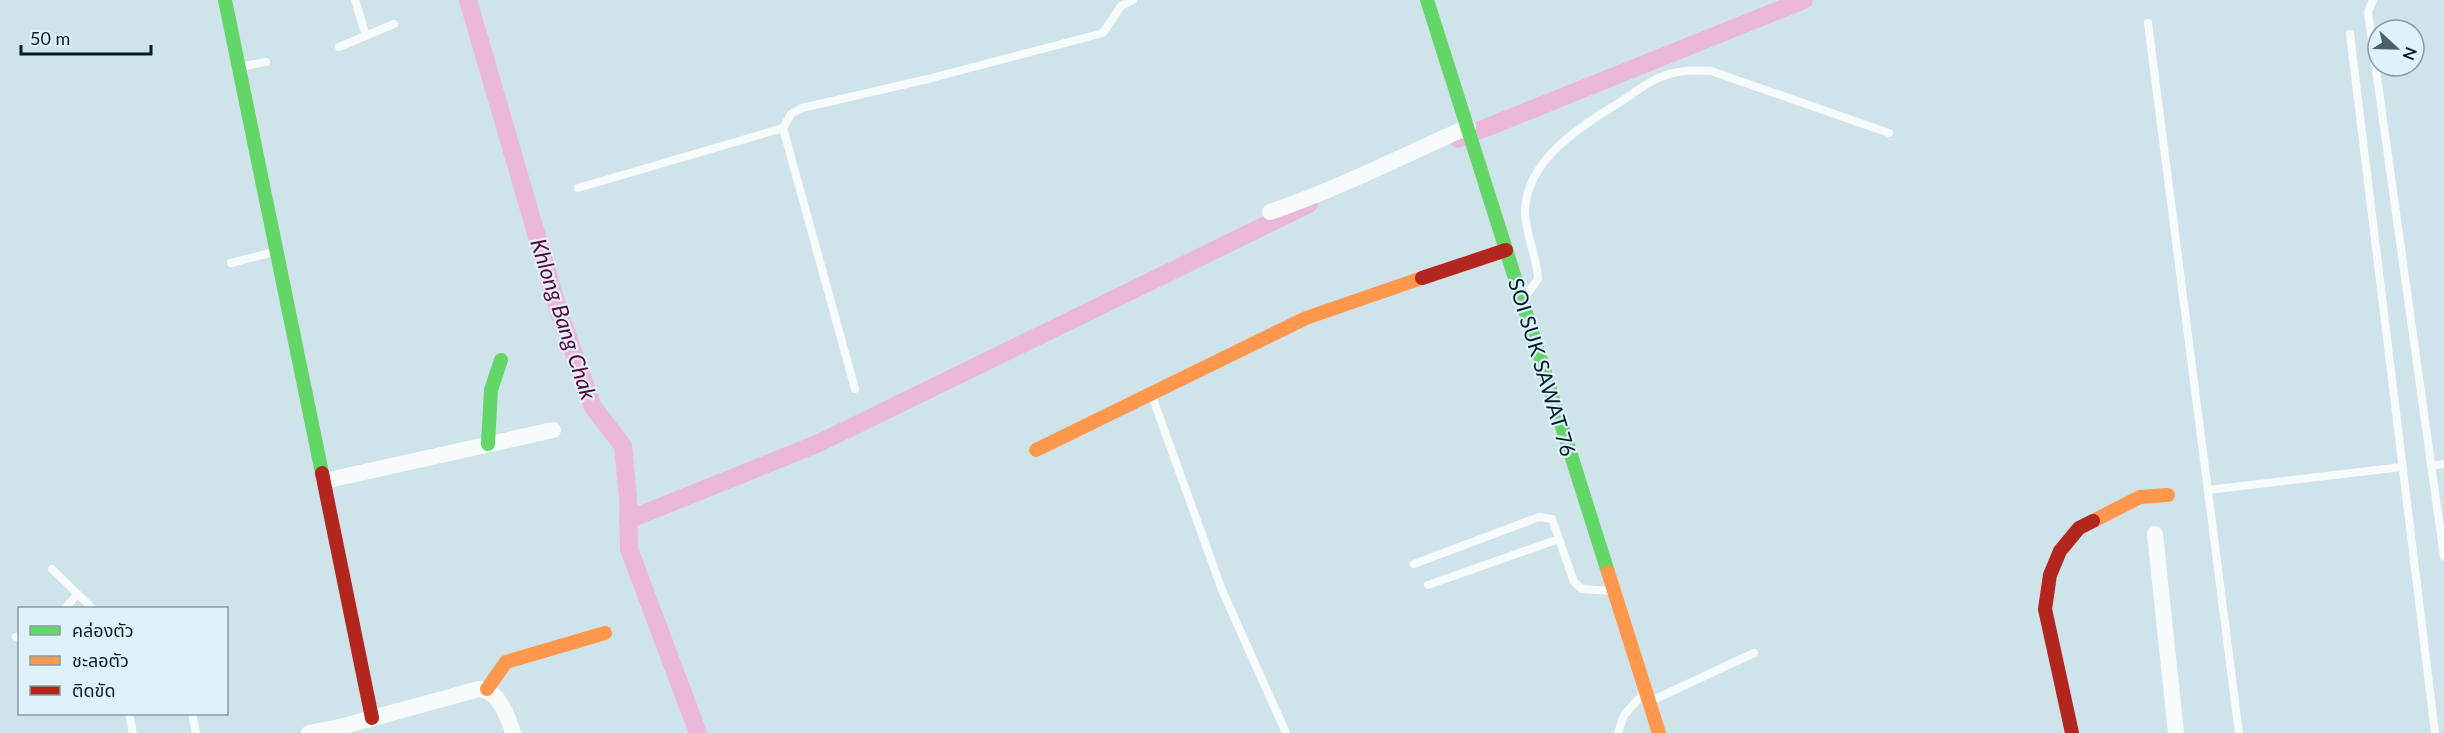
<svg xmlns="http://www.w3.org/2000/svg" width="2444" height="733" font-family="Lato,'Noto Sans Thai',sans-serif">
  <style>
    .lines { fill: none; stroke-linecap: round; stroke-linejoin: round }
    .canal { stroke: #ebb8d9; stroke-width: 18 }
    .lane { stroke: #f8fbfc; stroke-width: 8 }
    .street { stroke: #f8fbfc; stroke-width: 16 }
    .fast { stroke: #63d668; stroke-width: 14 }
    .slow { stroke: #ff974d; stroke-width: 14 }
    .jam { stroke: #b3261e; stroke-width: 14 }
    .labels { text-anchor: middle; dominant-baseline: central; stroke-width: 4.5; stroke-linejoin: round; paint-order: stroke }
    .street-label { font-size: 21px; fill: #001d28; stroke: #dff1f9 }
    .water-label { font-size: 22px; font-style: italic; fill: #5a003c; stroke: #dff1f9 }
  </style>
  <rect width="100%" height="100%" fill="#cfe3eb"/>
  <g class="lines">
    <!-- canal -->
    <path class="canal" d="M468,0L559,312L593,407L623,446L628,497L629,549L698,733
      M1458,139L1804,0
      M628,520L819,443L1309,204"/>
    <!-- lane -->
    <path class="lane" d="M355,0L366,36
      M2373,0L2368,12L2444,557
      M2148,23L2239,733
      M2350,34L2435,733
      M339,47L394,24
      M239,67L266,62
      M578,188L783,128
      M231,263L274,252
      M1525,297L1538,279C1537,256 1525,234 1525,211C1526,159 1583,125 1622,101C1634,93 1647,82 1661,77C1677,70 1694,70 1711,71L1889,133
      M855,389L783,128L791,114L802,108L928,79L1103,33L1121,6L1133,0
      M1152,396L1222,590L1286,733
      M2431,466L2444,464
      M2208,490L2402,467
      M1414,564L1539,517L1552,519L1574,582L1582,589L1611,591
      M52,569L92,608
      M1428,585L1559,539
      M66,608L77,594
      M16,637L20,636
      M1651,701L1754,653
      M129,714L133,733
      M193,718L196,733
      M1618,733L1624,715L1643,694"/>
    <!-- street -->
    <path class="street" d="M1270,212C1338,189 1402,156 1468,127
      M324,481L553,430
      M2155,534L2176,733
      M309,733L344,726L479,689C499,690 508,717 513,733"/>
    <!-- fast -->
    <path class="fast" d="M225,0L322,473
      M1427,0L1608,572
      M488,444L491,390L501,360"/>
    <!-- slow -->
    <path class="slow" d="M1036,450L1306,318L1422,278
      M2093,521L2140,497L2168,495
      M1608,572L1659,733
      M487,689L506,662L605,633"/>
    <!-- jam -->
    <path class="jam" d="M1422,278L1506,250
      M322,473L372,718
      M2072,733L2045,609L2050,575L2060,551L2079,528L2093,521"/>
  </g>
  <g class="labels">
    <!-- street labels -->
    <g class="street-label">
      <text transform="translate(1543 367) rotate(73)">SOI SUK SAWAT 76</text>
    </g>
    <!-- water labels -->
    <g class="water-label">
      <text transform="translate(564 319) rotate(72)">Khlong Bang Chak</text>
    </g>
  </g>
  <!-- legend -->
  <rect x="18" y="607" width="210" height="108" fill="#dff1f9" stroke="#869ca5" stroke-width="1.5"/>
  <rect x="30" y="626" width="30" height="9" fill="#63d668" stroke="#869ca5" stroke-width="1.5"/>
  <text x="72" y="637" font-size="18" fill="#001d28">คล่องตัว</text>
  <rect x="30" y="656" width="30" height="9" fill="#ff974d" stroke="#869ca5" stroke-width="1.5"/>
  <text x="72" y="667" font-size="18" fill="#001d28">ชะลอตัว</text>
  <rect x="30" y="686" width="30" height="9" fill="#b3261e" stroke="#869ca5" stroke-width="1.5"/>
  <text x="72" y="697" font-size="18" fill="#001d28">ติดขัด</text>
  <!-- north arrow -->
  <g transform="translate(2396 48) rotate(112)"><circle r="28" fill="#dff1f9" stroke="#869ca5" stroke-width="1.5"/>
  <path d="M0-4.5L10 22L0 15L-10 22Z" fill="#48626c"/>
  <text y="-9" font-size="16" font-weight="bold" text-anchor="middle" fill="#001d28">N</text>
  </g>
  <!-- scale -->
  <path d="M21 45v9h130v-9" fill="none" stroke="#001d28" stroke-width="3"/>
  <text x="30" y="45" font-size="18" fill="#001d28" stroke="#dff1f9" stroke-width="4.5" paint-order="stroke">50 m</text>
</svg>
